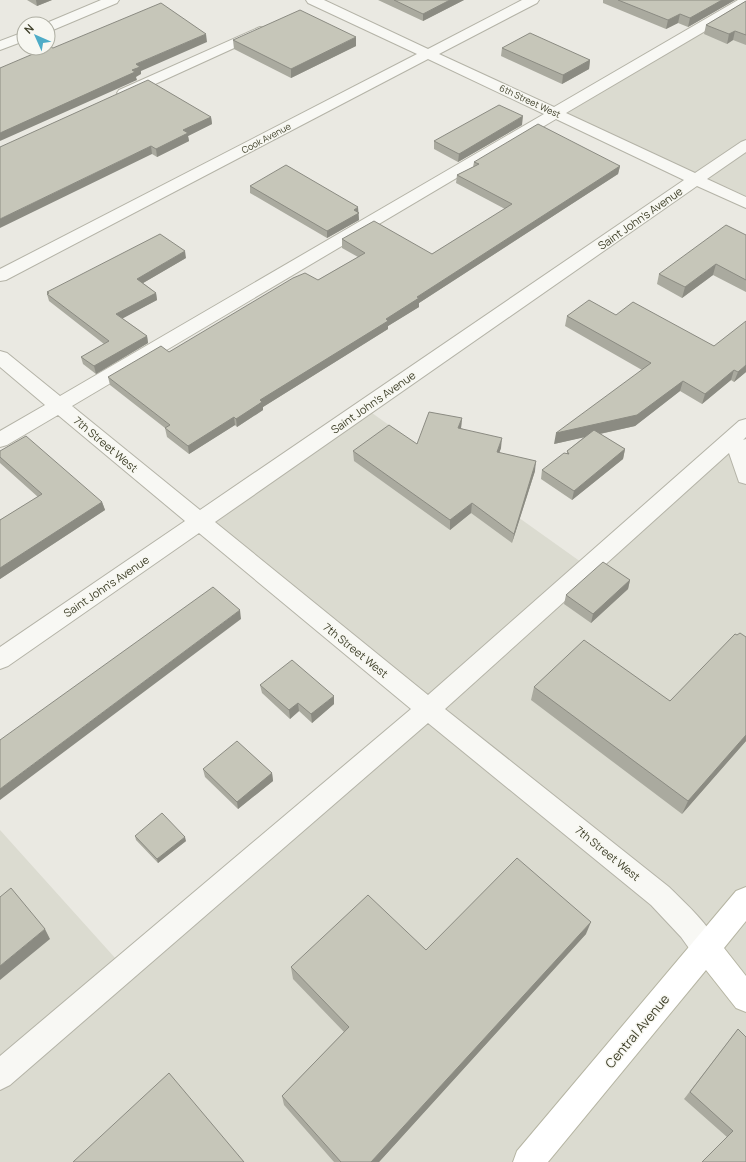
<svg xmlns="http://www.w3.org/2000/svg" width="746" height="1162" font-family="Manrope,sans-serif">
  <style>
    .built { fill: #dbdbd0 }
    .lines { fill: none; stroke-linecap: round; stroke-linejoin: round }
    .minor-casing { stroke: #b4b3a7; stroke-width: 2 }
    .major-casing { stroke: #b5b4a2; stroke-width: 2 }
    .minor { fill: #f8f8f4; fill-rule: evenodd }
    .major { fill: #fff; fill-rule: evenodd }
    .wall { fill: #aaaa9f }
    .shaded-wall { fill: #8b8b82 }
    .building { fill: #c6c6b9; stroke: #8b8b82 }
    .labels { text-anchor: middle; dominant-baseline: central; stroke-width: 3; stroke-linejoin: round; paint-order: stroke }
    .far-street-label { font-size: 9px; fill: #40412b; stroke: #f7f7f1 }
    .street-label { font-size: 11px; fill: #40412b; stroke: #f7f7f1 }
    .near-street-label { font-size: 13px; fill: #40412b; stroke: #f7f7f1 }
  </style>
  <rect width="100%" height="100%" fill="#eae9e2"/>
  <!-- built -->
  <path class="built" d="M746,1V202L555,113Z
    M365,408L588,567L746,426V1162H0V830L125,969L428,709L200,522Z"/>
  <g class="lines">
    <!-- minor casing -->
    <g class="minor-casing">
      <path id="minor" d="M101,0H119L117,3L53,30L48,31V24H44Z
        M306,0H324L428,49L522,0H539L537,3L439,54L554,107L738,0H746V7L566,113L695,173L741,142L746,140V152L707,179L746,197V208L697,186L215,522L428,695L739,421L746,419V437L743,440L746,439V484L739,482L729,453L445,709L669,887C688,906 709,924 720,948L716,958L706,961L696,958L681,937L651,905L428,723L10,1085L0,1090V1056L411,709L199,533L8,666L0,669V647L185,521L58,415L7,445L0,447V431L45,405L0,367V351L7,353L60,396L544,114L428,59L6,280L0,281V269L417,54L308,3ZM556,119L684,180L200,510L72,406Z
        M260,27L265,28L267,31L265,34L129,96H119L117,93L119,90Z
        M24,32V41L0,50V41Z"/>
    </g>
    <!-- major casing -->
    <g class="major-casing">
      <path id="major" d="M746,887V921L724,948L746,976V1012L736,1008L706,970L548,1162H513L517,1151L736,891Z"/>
    </g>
    <!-- minor -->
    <use href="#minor" class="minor"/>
    <!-- major -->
    <use href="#major" class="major"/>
  </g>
  <!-- wall -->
  <path class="wall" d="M27,0H52L37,6Z
    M378,0H464L423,21Z
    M603,0H735L688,27L678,23L666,29L603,3Z
    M746,1V45L733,40L727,44L704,34L706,25Z
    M233,40L356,46L291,78L234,49Z
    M502,48L590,60L589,69L562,84L501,56Z
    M211,117L212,124L188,136L189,141L157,157L152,154L0,147Z
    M522,125L458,162L434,149V141Z
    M474,162L620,166L618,174L419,303V307L388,326V329L263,407V410L237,427L235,425L189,454L167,437L165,428L110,385L108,377L169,352L318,280L358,257L342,248V239L432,254L505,209L456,183L457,175L473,167Z
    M250,186L358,212L359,220L327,238L250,193Z
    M746,235V292L713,275L682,298L657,284L659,274Z
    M186,258L143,283L156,293L157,300L122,318L147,336L148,343L96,374L83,364L81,357L104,344L49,301L47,294V292Z
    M616,315L714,346L746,372L734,382L731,380L702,404L680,391L635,426L600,434L625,449L623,459L572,500L541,479L542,470L567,454V451L584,437L554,444L642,370L565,326L567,316Z
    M462,418L461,428L501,448L499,453L535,471L512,543L471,513L450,530L354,461L353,451L417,444Z
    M0,451L102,502L105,510L0,579V520L38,497L0,463Z
    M630,580L628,589L591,623L564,604L566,595Z
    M260,685L334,704L312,723L299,711L290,719L262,693Z
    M534,687L670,701L746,741L682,814L531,700Z
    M203,769L272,773L273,781L238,809L205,777Z
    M135,836L186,841L158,863L136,840Z
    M586,934L379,1162H334L284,1105L282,1096L344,1032L293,979L291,967L426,950Z
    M738,1029L746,1162L727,1137L684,1099Z"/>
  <!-- shaded-wall -->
  <path class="shaded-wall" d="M36,0H52L37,6Z
    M450,0H464L423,21V14Z
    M722,0H735L688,27L690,18Z
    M680,14L678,23L666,29L668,20Z
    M735,31L733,40L727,44L729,34Z
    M206,34L207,42L141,71V74L136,77L137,80L0,141V133L132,70L136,64Z
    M356,37V46L291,78V69Z
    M590,60L589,69L562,84L563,75Z
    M523,116L522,125L458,162L459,154Z
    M211,117L212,124L188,136L189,141L157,157L156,149L183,130Z
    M151,146L152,154L0,228V219Z
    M620,166L618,174L419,303V307L388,326V329L263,407V410L237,427L236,419L260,400L386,319L417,297Z
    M358,207L359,220L327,238V231L354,210Z
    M185,251L186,258L138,286L137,279Z
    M716,264L713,275L682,298L685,287Z
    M156,293L157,300L118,321L116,314Z
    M147,336L148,343L96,374L94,366Z
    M746,365V372L734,382L738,372Z
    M734,370L731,380L702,404L705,394Z
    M683,381L680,391L635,426L554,444L556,433Z
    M234,417L235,425L189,454L188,446Z
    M462,418L461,428H458Z
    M502,438L501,448L496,462L497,452Z
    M625,449L623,459L572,500L574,491Z
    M536,461L535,471L512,543L514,534Z
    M102,502L105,510L0,579V568Z
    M472,503L471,513L450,530V520Z
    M630,580L628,589L591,623L593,614Z
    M240,610L241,619L0,800V789Z
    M334,696V704L312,723L311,714Z
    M298,703L299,711L290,719L289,710Z
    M746,735V741L682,814L688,801Z
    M272,773L273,781L238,809L237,802Z
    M185,837L186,841L158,863L157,859Z
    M591,922L586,934L379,1162H371Z
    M45,929L50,939L0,980V966Z"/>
  <!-- building -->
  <path class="building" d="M394,0H450L423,14Z
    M618,0H722L690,18L680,14L668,20Z
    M746,1V35L735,31L729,34L706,25Z
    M161,3L206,34L136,64L140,67L132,70L135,72L0,133V68L47,48H48L50,47L53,48Z
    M300,10L356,37L291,69L233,40Z
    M530,33L590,60L563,75L502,48Z
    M148,80L211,117L183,130L188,133L156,149L151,146L0,219V147Z
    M499,105L523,116L459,154L434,141Z
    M538,124L620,166L417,297L419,298L386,319L388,321L260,400L262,402L236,419L234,417L188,446L165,428L170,425L108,377L161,346L169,352L293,278L305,273L318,280L365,253L342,239L374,221L432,254L512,204L457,175L479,164L474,162Z
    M286,165L358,207L354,210L359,213L327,231L250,186Z
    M726,225L746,235V280L716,264L685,287L659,274Z
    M160,234L185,251L137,279L156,293L116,314L147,336L94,366L81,357L109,341L47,294L49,293L47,292Z
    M589,300L616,315L633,302L714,346L746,321V365L738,372L734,370L705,394L683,381L637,415L556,433L651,363L567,316Z
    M429,412L462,418L458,428L502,438L497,452L536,461L514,534L472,503L450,520L353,451L389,425L417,444Z
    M594,430L625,449L574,491L542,470L564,453L569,454L567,451Z
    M26,436L102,502L0,568V520L42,494L0,457V451Z
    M603,562L630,580L593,614L566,595Z
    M213,587L240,610L0,789V740Z
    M740,633L746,637V735L688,801L534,687L584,640L670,701L735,634L737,635Z
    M292,660L334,696L311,714L298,703L289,710L260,685Z
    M237,741L272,773L237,802L203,769Z
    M162,813L185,837L157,859L135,836Z
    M517,858L591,922L371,1162H341L282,1096L349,1027L291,967L368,895L426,950Z
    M11,888L45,929L0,966V897Z
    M738,1029L746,1037V1162H702L733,1131L690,1092Z
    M169,1073L244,1162H73Z"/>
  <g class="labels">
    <!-- far-street labels -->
    <g class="far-street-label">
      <text transform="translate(530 101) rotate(25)">6th Street West</text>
      <text transform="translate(266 138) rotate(-28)">Cook Avenue</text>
    </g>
    <!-- street labels -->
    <g class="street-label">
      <text transform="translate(640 218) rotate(-35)">Saint John's Avenue</text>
      <text transform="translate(373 402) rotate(-35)">Saint John's Avenue</text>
      <text transform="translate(106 444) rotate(40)">7th Street West</text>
      <text transform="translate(106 586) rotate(-34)">Saint John's Avenue</text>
      <text transform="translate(356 650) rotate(39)">7th Street West</text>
      <text transform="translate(608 853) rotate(39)">7th Street West</text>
    </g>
    <!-- near-street labels -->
    <g class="near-street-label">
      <text transform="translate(637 1031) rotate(-50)">Central Avenue</text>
    </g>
  </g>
  <!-- north arrow -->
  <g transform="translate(36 36) rotate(315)"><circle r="19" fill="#f7f7f1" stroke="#aeaea2"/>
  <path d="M0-3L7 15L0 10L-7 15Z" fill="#4eacc7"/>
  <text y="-6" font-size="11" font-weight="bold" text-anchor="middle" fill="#40412b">N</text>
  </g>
</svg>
